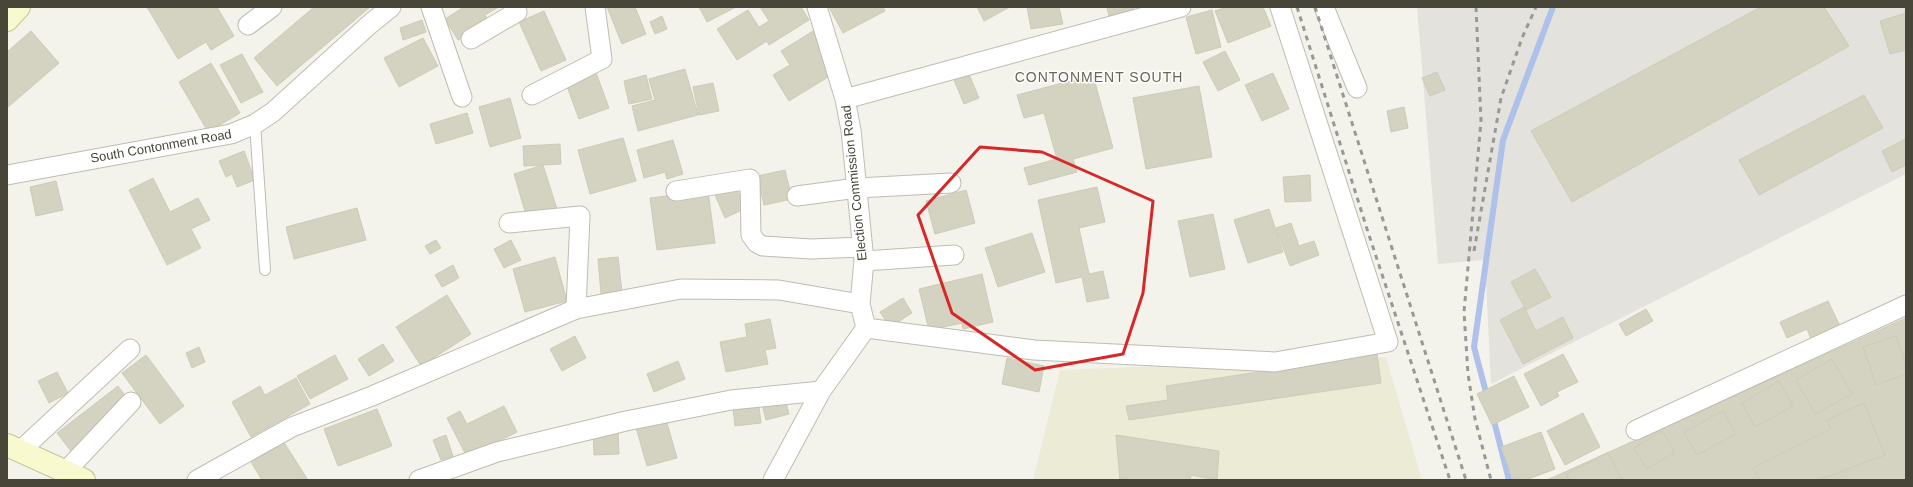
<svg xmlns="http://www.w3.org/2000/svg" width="1913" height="487" font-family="Helvetica,sans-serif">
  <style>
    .industrial { fill: #e3e2dc }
    .education { fill: #ebebd6 }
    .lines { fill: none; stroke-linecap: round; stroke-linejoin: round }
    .stream { stroke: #aec1ea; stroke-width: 6 }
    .building { fill: #d4d2c1; stroke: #cecbb5 }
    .service-casing { stroke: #bebdae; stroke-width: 12 }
    .minor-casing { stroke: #bebdae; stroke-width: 21 }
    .secondary-casing { stroke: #c5c598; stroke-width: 24 }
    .service { stroke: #fff; stroke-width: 10 }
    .minor { stroke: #fff; stroke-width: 19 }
    .secondary { stroke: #f8f9cf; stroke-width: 22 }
    .rail { stroke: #989898; stroke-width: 3; stroke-dasharray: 5 5; stroke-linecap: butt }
    .marked { fill: none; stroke: #d62828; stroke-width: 3; stroke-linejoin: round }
    .labels { text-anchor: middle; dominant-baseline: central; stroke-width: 3; stroke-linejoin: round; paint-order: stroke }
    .street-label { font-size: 13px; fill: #474639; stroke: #fff }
    .neighbourhood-label { font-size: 14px; letter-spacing: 1px; fill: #696652; stroke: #fff }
  </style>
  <rect width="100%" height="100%" fill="#f4f3eb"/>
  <!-- industrial -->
  <path class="industrial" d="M1417,7H1906V174L1491,384L1485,260L1438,264Z"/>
  <!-- education -->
  <path class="education" d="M1386,357L1422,480H1033L1060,370Z"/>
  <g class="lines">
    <!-- stream -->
    <path class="stream" d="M1487,396L1474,347L1503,140L1553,7
      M1493,417L1509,480"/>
  </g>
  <!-- building -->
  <path class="building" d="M147,7H217L234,36L211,50L206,42L178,59Z
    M314,7H370L277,86L254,58Z
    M464,7L497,8L485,15L488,21L458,40L445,19Z
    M607,7H635L646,34L622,44Z
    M699,7H736L707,22Z
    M760,7H801L809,20L769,45L767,41L737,60L717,29L748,10L759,27L769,21Z
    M829,7H883L885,11L843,33Z
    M977,7H1010L984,21Z
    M1027,7H1059L1063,24L1031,29Z
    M1107,7H1133L1134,10L1109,16Z
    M1227,7H1263L1271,26L1228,43L1215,11Z
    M1761,7H1824L1849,46L1572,202L1531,131Z
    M1212,10L1221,47L1196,54L1186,17Z
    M544,11L566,60L541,71L519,22Z
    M1906,13V50L1890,54L1880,21Z
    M662,16L667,29L655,34L650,22Z
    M422,20L426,32L403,40L400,28Z
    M31,31L59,63L7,108V52Z
    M813,31L838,71L789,101L773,75L790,65L781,51Z
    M423,38L438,66L399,87L384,58Z
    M1225,51L1240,80L1218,91L1203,62Z
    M242,54L263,92L241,103L220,65Z
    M211,63L240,113L208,132L179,82Z
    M685,69L698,115L638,131L632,106L655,100L649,79Z
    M595,70L609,108L579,119L565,81Z
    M1437,72L1445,90L1430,96L1422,78Z
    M1273,73L1289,109L1262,121L1245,85Z
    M969,74L979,98L964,104L954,80Z
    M646,75L652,99L629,104L624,81Z
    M1093,75L1113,148L1073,159L1077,172L1029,185L1024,168L1057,159L1044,113L1024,118L1017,95Z
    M713,83L719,111L699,115L693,87Z
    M1199,86L1212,157L1146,169L1133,98Z
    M1864,95L1883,128L1759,195L1739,160Z
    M510,98L521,138L490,147L479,107Z
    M1404,107L1408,128L1391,132L1387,111Z
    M467,113L473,133L436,144L430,124Z
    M623,138L636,181L590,194L578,150Z
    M1906,139V165L1892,172L1882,151Z
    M673,140L683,174L667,179L665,172L644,178L637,150Z
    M560,144L561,164L524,166L523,146Z
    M244,151L255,180L237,187L232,174L226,177L219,161Z
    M543,165L557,209L527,218L514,174Z
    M785,170L792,199L764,205L757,176Z
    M1310,175L1311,201L1285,202L1283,177Z
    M153,178L170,212L198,198L210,220L191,229L201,248L167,265L129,190Z
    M56,181L63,210L36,216L30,187Z
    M735,185L746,208L725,218L715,195Z
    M1097,187L1105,222L1079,228L1089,274L1103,271L1109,298L1087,302L1082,277L1056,283L1038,200Z
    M966,190L975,223L935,234L926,201Z
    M708,191L715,243L657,250L650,198Z
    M357,208L366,240L294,259L286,227Z
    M1269,209L1283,252L1248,263L1234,220Z
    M1213,214L1225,269L1190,277L1178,221Z
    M1291,223L1299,246L1314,241L1319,255L1290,266L1276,228Z
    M1032,233L1045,272L998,287L985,248Z
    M436,240L441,248L430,254L425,246Z
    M511,240L521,260L504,268L494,249Z
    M555,257L567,301L525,312L513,269Z
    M618,257L622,292L601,294L598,259Z
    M453,265L459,278L442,287L435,275Z
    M1535,269L1551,297L1526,310L1511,282Z
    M982,274L993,322L963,329L962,323L929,330L919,289Z
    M447,295L471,334L421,366L396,327Z
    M903,298L912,313L890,327L880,312Z
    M1828,301L1840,326L1811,339L1807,329L1787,338L1780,322Z
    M1524,307L1536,331L1563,317L1573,338L1523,364L1500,320Z
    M1646,309L1653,321L1626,336L1619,324Z
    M1906,318V480H1547Z
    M770,319L776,348L765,350L768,364L726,372L720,342L747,337L745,324Z
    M575,336L586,358L562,371L550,349Z
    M1896,336L1906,364V374L1876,385L1863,347Z
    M383,344L394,361L369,376L358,359Z
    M199,347L205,362L192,368L186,353Z
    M1377,354L1381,383L1129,420L1126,406L1168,400L1166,386Z
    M1563,354L1578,382L1557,392L1559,396L1541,406L1524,374Z
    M146,355L184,406L160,424L122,373Z
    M335,355L348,379L310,399L297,376Z
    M1007,358L1044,366L1039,392L1002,384Z
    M1832,359L1852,394L1815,414L1796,380Z
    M678,361L685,379L654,392L647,374Z
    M57,372L68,393L49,403L38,381Z
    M1514,376L1529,407L1492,425L1477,394Z
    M296,378L310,404L251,437L232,402L260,386L265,395Z
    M1779,381L1793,406L1755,427L1742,403Z
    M118,386L132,405L71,451L57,433Z
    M782,387L789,414L766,420L759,393Z
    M758,398L761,423L735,426L732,400Z
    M1864,403L1885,455L1819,480H1759L1753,468L1831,429L1827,420Z
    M504,406L517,432L467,457L447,418L460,411L467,424Z
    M377,409L392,446L338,466L324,429Z
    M1723,411L1736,434L1697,455L1684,432Z
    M1583,413L1600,447L1565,465L1547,431Z
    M665,416L677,458L647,466L635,424Z
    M618,429L619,454L594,455L593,430Z
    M1662,431L1675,452L1647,469L1634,448Z
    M1541,432L1555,469L1526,480H1513L1501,447Z
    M446,435L453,456L441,460L433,440Z
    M1116,435L1219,451L1217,480L1191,475L1190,480H1120Z
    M283,441L308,480H262L251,462Z
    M1608,453L1622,480H1569L1566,474Z"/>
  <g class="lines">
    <!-- service casing -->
    <g class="service-casing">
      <path id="service" d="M255,124L265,270"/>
    </g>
    <!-- minor casing -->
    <g class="minor-casing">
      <path id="minor" d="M431,7L462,97
        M1324,7L1357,88
        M248,25L272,7
        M471,39L517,12L513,7
        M532,95L602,59L595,7
        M845,99L1181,7
        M7,175L231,134L255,124L273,112L370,24L391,7
        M676,191L750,179L751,235L757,243L763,246L811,249L862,247
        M797,196L857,188L951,183
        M509,223L580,216L576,309
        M864,261L954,255
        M866,328L1034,350L1275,362L1388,342L1280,7
        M1636,430L1906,305
        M20,451L130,349
        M66,471L131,402
        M197,480L292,427L372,396L576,309L681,289L779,290L860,304
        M419,480L497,452L626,421L731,400L821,391
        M773,480L821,391L866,328L860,304L864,261L851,130L845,99L817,7"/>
    </g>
    <!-- secondary casing -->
    <g class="secondary-casing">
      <path id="secondary" d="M7,20L19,7
        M7,445L84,480"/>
    </g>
    <!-- service -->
    <use href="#service" class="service"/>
    <!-- minor -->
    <use href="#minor" class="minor"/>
    <!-- secondary -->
    <use href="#secondary" class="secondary"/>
    <!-- rail -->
    <path class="rail" d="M1297,7L1367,229L1450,480
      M1315,7L1466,480
      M1476,7L1481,121L1464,312L1468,374L1475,419L1491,480
      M1474,251L1501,98L1522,38L1536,7"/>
  </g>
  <!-- marked area -->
  <path class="marked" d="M980,147L1042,152L1153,201L1143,293L1123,354L1035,370L952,313L918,215Z"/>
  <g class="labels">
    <!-- street labels -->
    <g class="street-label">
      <text transform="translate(161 146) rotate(-10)">South Contonment Road</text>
      <text transform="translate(854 183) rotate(-96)">Election Commission Road</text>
    </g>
    <!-- neighbourhood labels -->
    <g class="neighbourhood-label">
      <text x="1099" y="77">CONTONMENT SOUTH</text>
    </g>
  </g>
  <!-- border -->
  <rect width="1913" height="487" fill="none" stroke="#474639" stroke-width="16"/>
</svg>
